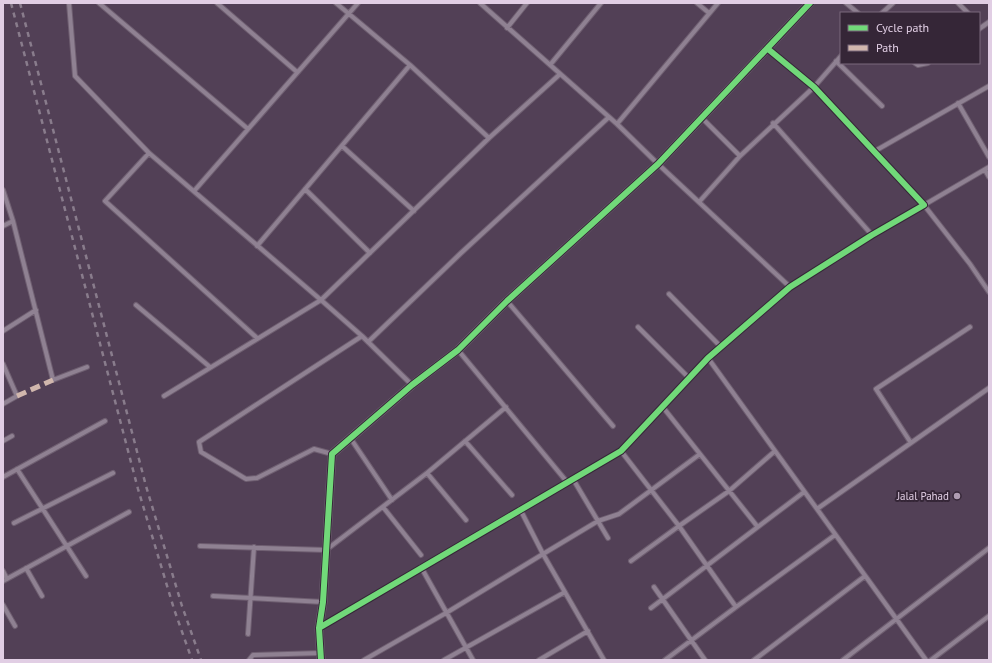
<svg xmlns="http://www.w3.org/2000/svg" width="992" height="663" font-family="'PT Sans',sans-serif">
  <style>
    .lines { fill: none; stroke-linecap: round; stroke-linejoin: round }
    .minor-casing { stroke: #6f5f71; stroke-width: 6 }
    .tertiary-casing { stroke: #6f5f71; stroke-width: 9 }
    .minor { stroke: #8f8192; stroke-width: 4 }
    .tertiary { stroke: #8f8192; stroke-width: 7 }
    .rail { stroke: #897c8c; stroke-width: 2.5; stroke-dasharray: 5 5; stroke-linecap: butt }
    .quiet { stroke: #d1b7ad; stroke-width: 5; stroke-dasharray: 10 5; stroke-linecap: butt }
    .cycleway-casing { stroke: #352637; stroke-width: 8 }
    .cycleway { stroke: #71d979; stroke-width: 6 }
    .poi-dot { fill: #af9cb2; stroke: #352637; stroke-width: 1.5 }
    .labels { text-anchor: middle; dominant-baseline: central; stroke-width: 4; stroke-linejoin: round; paint-order: stroke }
    .poi-label { font-size: 11px; fill: #e1cee4; stroke: #352637; text-anchor: end }
  </style>
  <rect width="100%" height="100%" fill="#524056"/>
  <g class="lines">
    <!-- minor casing -->
    <g class="minor-casing">
      <path id="minor" d="M69,3L75,76L149,153L321,300L362,336L412,385
        M99,3L248,129
        M217,3L297,72
        M336,3L410,65L489,138
        M480,3L617,124L658,164L790,287
        M697,3L709,13
        M846,3L858,13
        M958,3L968,13
        M882,13L893,3
        M507,28L527,3
        M979,29L989,22
        M836,61L882,106
        M915,63L918,65L928,63
        M550,65L601,3
        M958,103L989,157
        M702,118L740,156L814,87L841,56
        M773,123L872,235
        M617,124L718,3
        M342,146L414,211
        M875,151L989,86
        M149,153L105,201L257,338
        M989,167L924,205L970,264L989,292
        M985,170L989,177
        M305,189L370,253
        M3,190L13,221L53,380L87,367
        M195,190L358,3
        M699,202L740,156
        M3,226L13,221
        M257,246L410,65
        M669,294L721,347
        M507,301L613,426
        M136,305L210,367
        M638,327L689,378
        M3,331L36,310
        M368,342L461,253L609,117
        M458,350L567,482
        M708,358L926,660
        M3,364L17,396L3,404
        M164,396L321,300L489,138L559,75
        M662,406L757,526
        M351,439L392,500
        M3,441L12,436
        M465,441L512,495
        M911,443L876,389L970,327
        M621,451L679,526L729,491L775,451
        M332,454L314,449L257,478L246,479L201,452L199,442L362,336
        M17,469L86,576
        M427,473L466,520
        M3,477L105,421
        M573,479L608,538
        M383,507L421,555
        M817,509L989,388
        M14,523L113,473
        M200,546L326,550L427,473L506,407
        M631,561L679,526L736,607L665,660
        M421,567L473,660
        M26,568L42,596
        M3,571L7,579
        M3,581L129,512
        M654,587L705,660
        M213,596L323,602
        M3,605L15,626
        M736,607L835,535
        M651,608L804,492
        M320,627L621,451L708,358L790,287L872,235L924,205L814,87L768,49
        M248,634L254,547
        M249,660L253,655L321,653
        M364,660L446,613L543,554L520,509
        M444,660L565,592
        M539,660L588,631
        M604,660L543,554L598,521L619,514L700,454
        M754,660L865,576
        M843,660L989,548
        M931,660L989,616"/>
    </g>
    <!-- tertiary casing -->
    <g class="tertiary-casing">
      <path id="tertiary" d="M321,660L319,628L323,602L332,454L412,385L458,350L507,301L658,164L810,3"/>
    </g>
    <!-- minor -->
    <use href="#minor" class="minor"/>
    <!-- tertiary -->
    <use href="#tertiary" class="tertiary"/>
    <!-- rail -->
    <path class="rail" d="M11,3L138,489L174,609L192,660
      M20,3L146,486L182,606L201,660"/>
    <!-- quiet -->
    <path class="quiet" d="M17,396L53,380"/>
    <!-- cycleway casing -->
    <g class="cycleway-casing">
      <path id="cycleway" d="M319,628L621,451L708,358L790,287L872,235L924,205L814,87L768,49
        M321,660L319,628L323,602L332,454L412,385L458,350L507,301L658,164L810,3"/>
    </g>
    <!-- cycleway -->
    <use href="#cycleway" class="cycleway"/>
  </g>
  <!-- markers -->
  <circle class="poi-dot" cx="957" cy="496" r="4"/>
  <g class="labels">
    <!-- poi labels -->
    <g class="poi-label">
      <text x="949" y="496">Jalal Pahad</text>
    </g>
  </g>
  <!-- border -->
  <rect width="992" height="663" fill="none" stroke="#e1cee4" stroke-width="8"/>
  <!-- legend -->
  <rect x="840" y="12" width="140" height="52" fill="#352637" stroke="#7a697c"/>
  <rect x="848" y="25" width="20" height="6" fill="#71d979" stroke="#7a697c"/>
  <text x="876" y="32" font-size="12" fill="#e1cee4">Cycle path</text>
  <rect x="848" y="45" width="20" height="6" fill="#d1b7ad" stroke="#7a697c"/>
  <text x="876" y="52" font-size="12" fill="#e1cee4">Path</text>
</svg>
